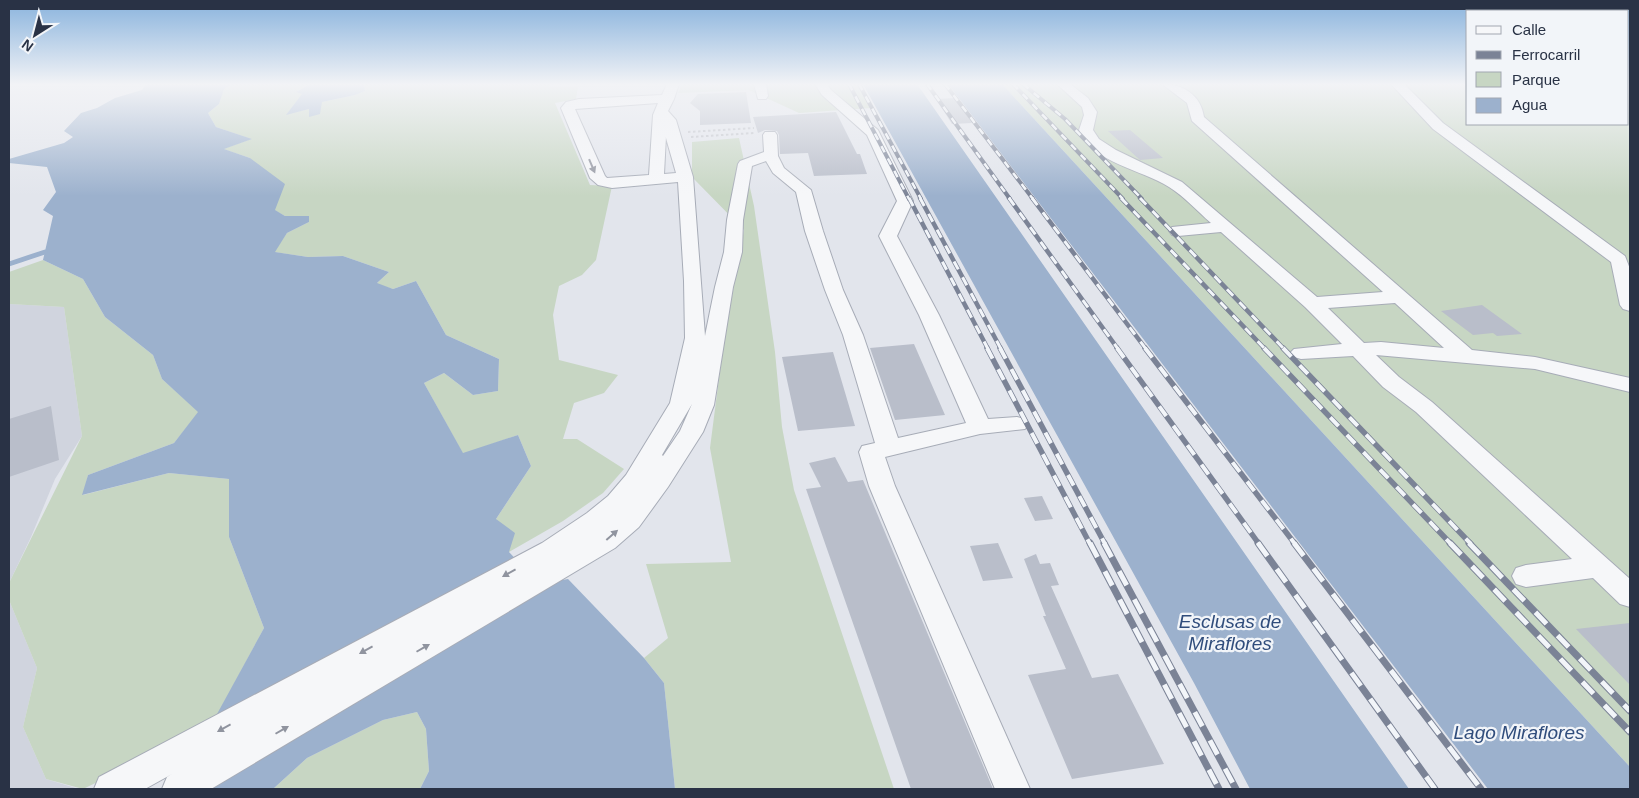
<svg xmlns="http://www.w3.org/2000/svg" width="1639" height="798" font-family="Helvetica,sans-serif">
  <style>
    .built { fill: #d0d4de }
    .green { fill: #c7d6c3 }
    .water { fill: #9cb1cd }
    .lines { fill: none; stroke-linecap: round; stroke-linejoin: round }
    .stream { stroke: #9cb1cd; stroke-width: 5 }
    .building { fill: #b9beca }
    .minor-casing { stroke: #a7acb7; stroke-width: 2 }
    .path { stroke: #bdc0c7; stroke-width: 2; stroke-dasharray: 2.5 2.5; stroke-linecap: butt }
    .minor { fill: #f6f7f9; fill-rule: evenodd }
    .rail-far3-casing { stroke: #7b8396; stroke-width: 4 }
    .rail-far2-casing { stroke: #7b8396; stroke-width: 4.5 }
    .rail-far1-casing { stroke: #7b8396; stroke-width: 5.5 }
    .rail-casing { stroke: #7b8396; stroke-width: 7 }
    .rail-far3 { stroke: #f2f5f9; stroke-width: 2.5; stroke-dasharray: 7; stroke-linecap: butt }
    .rail-far2 { stroke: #f2f5f9; stroke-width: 3; stroke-dasharray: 9; stroke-linecap: butt }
    .rail-far1 { stroke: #f2f5f9; stroke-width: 4; stroke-dasharray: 12; stroke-linecap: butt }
    .rail { stroke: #f2f5f9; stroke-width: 5; stroke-dasharray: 16; stroke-linecap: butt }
    .oneway { fill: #90949f }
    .labels { text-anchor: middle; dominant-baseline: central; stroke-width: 4.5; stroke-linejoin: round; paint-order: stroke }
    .near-water-label { font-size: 19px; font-style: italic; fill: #304d7c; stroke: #f2f5f9 }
  </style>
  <rect width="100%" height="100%" fill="#e2e5ec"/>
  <!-- built -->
  <path class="built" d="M9,302V304L64,307L82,436L55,479L31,537L9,583Z
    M9,600L37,668L23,727L46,779L79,789H9Z"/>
  <!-- green -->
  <path class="green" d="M231,84H310L297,91L303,94L287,114L309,109V116L322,102L355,95L365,91L364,84H550L549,87L578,86L576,99L555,103L590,185L612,186L596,260L582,275L559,286L553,315L559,360L618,375L604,393L574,403L563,439H577L624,469L603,493L563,521L509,552L496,519L531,466L518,435L463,454L424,383L444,373L473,395L498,391L499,359L446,335L416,281L393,289L376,284L389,272L343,256L308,257L274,252L287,233L309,222L285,216L274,210L250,158L223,149L251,139L216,127L208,113L219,104L224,88Z
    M682,84H859L871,108L799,113L749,90L678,93Z
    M1002,84H1468V124H1628V90L1630,91V767Z
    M739,138L754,206L775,352L782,427L794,490L894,789H675L664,683L644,658L668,638L646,564L731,562L710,448L723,347L744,230L692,177V142Z
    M43,260L83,279L105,317L153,355L162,379L199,412L174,443L88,475L83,495L169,473L229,479V537L264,628L211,727L83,789L46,779L23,727L37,668L9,600V583L82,436L64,307L9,304V272Z
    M417,712L426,729L429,771L420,789H273L307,758L383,720Z"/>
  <!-- water -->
  <path class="water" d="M146,84H231L224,89L219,104L208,113L216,127L252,139L224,149L250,158L285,184L275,210L285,216H309V222L287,233L275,252L308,257L343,256L389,272L377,283L393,289L416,281L446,335L499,359L498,391L473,395L444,373L424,383L463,453L518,435L531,466L496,519L515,533L509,552L539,584L568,579L644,658L664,683L675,789H420L429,771L426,729L417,712L383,720L307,758L273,789H176L264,628L229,537V479L169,473L82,495L88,475L174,443L198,412L162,379L153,355L105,317L83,279L43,260L53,216L43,210L56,192L47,167L9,163V159L64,143L73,137L64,131L81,113L97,108L115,98L142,90Z
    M310,84H364L365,91L355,95L322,102L320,114L309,117V109L286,115L302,94L296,92Z
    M863,84H917L1409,789H1250L1194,683Z
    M948,84H1002L1630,767V789H1488Z"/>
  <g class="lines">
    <!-- stream -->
    <path class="stream" d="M9,264L45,252"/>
  </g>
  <!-- building -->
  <path class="building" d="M746,92L751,123L700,125V111L690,103L698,94Z
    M955,98L972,123L952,124L936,99Z
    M836,112L857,154H860L867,174L814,176L808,153L780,154L779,135L777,131L765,130L758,133L753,117Z
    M1130,130L1163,158L1140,160L1108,131Z
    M1482,305L1522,334L1497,336L1493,333L1473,335L1441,311Z
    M914,344L945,415L895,420L870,348Z
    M833,352L855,426L798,431L782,357Z
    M51,406L59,460L9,477V419Z
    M835,457L848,482L863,480L993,789H911L806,489L821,487L809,463Z
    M1042,496L1053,519L1035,521L1024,498Z
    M998,543L1013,578L983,581L970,546Z
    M1036,554L1040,564L1050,563L1059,585L1051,586L1092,678L1118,674L1164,764L1072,779L1028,675L1066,669L1043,616H1046L1024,559Z
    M1630,623V685L1576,629Z"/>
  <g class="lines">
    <!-- minor casing -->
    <g class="minor-casing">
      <path id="minor" d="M667,84H679L674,99L668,111L676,120L693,177L705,336L715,287L724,252L727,220L738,164L740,161L764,152L763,135L765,132H775L777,135L778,156L784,168L811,190L823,231L843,290L863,335L898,438L966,423L919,315L879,236L897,201L867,135L822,95L815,84H827L831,90L878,130L913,201L897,236L939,315L988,419L1017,417L1025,419L1029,424L1025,429L980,434L885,457L895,486L1030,789H995L869,486L859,452L862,446L875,443L843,335L825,290L805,231L796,192L773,173L766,161L752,166L743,220L742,252L733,287L714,405L703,432L668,487L639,527L615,548L211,789H162L167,777L172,774L145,789H94L99,777L542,543L587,513L608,496L626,475L670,403L685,338L684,281L678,182L612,188L598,185L590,178L561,108L566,102L579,99L662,95ZM658,103L653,115L649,175L607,178L605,176L575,109ZM666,136V138L676,173L664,174ZM692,404L680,431L663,456L662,455Z
        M754,84H766L768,96L766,99H758Z
        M1057,84H1070L1088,98L1097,112L1093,130L1099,139L1116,150L1182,182L1317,297L1383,292L1192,121L1187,103L1162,84C1183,84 1201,95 1204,117L1472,350L1535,357L1630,378V392L1535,369L1376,355L1399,377L1432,402L1630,579V607L1620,604L1593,578L1526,587L1516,584L1512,576L1516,568L1526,565L1572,559L1416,412L1383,387L1353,356L1301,359L1294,357L1290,353L1294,349L1342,344L1305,307L1221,232L1178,236L1172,235L1169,231L1172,227L1211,223C1197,211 1184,196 1169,187C1141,169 1094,164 1079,130L1084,115L1082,107ZM1395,303L1444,348L1381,342L1364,343L1328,308Z
        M1391,84H1404L1443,123L1625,256L1630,269V311L1623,309L1620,305L1611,262L1433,129Z"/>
    </g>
    <!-- path -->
    <path class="path" d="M688,132L754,128
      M691,137L754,133"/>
    <!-- minor -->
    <use href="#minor" class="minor"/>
    <!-- rail-far3 casing -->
    <g class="rail-far3-casing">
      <path id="rail-far3" d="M849,84L909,199
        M859,84L921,199
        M927,84L1010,199
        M945,84L1033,199
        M1013,84L1123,199
        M1023,84L1065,119L1142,199"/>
    </g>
    <!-- rail-far2 casing -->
    <g class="rail-far2-casing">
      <path id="rail-far2" d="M909,198L988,349
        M920,198L1001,349
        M1009,198L1118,349
        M1032,198L1146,349
        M1121,198L1265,349
        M1140,198L1284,349"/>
    </g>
    <!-- rail-far1 casing -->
    <g class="rail-far1-casing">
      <path id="rail-far1" d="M987,348L1090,544
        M1000,348L1105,544
        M1117,348L1259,544
        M1145,348L1295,544
        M1264,348L1451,544
        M1283,348L1471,544"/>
    </g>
    <!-- rail casing -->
    <g class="rail-casing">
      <path id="rail" d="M1090,543L1219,789
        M1104,543L1236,789
        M1258,543L1435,789
        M1294,543L1481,789
        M1450,543L1630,732
        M1469,543L1630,711"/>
    </g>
    <!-- rail-far3 -->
    <use href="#rail-far3" class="rail-far3"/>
    <!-- rail-far2 -->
    <use href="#rail-far2" class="rail-far2"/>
    <!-- rail-far1 -->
    <use href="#rail-far1" class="rail-far1"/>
    <!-- rail -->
    <use href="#rail" class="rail"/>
  </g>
  <!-- one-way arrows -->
  <defs><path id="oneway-solid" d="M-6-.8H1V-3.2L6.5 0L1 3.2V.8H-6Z" transform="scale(1.25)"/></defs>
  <g class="oneway">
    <use href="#oneway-solid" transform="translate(592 166) rotate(67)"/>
    <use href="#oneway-solid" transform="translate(612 535) rotate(-41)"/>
    <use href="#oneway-solid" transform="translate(509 573) rotate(151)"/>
    <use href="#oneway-solid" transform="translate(423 648) rotate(-30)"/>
    <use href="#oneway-solid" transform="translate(366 650) rotate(151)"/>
    <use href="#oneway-solid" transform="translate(224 728) rotate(151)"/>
    <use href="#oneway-solid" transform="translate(282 730) rotate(-30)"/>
  </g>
  <!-- sky -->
  <linearGradient id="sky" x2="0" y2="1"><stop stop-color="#89b3dd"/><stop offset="0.43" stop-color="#f2f3f6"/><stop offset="1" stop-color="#f2f3f6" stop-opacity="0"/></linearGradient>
  <rect width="1639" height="196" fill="url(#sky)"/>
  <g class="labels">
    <!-- near-water labels -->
    <g class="near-water-label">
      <text x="1230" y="621">Esclusas de<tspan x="1230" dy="22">Miraflores</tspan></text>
      <text x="1519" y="732">Lago Miraflores</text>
    </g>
  </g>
  <!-- border -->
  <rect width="1639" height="798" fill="none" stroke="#293245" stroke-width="20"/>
  <!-- legend -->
  <rect x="1466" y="10" width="162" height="115" fill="#f2f5f9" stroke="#a2a7b1"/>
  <rect x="1476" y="26" width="25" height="8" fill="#f6f7f9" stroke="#a2a7b1"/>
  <text x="1512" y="35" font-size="15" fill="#293245">Calle</text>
  <rect x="1476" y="51" width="25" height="8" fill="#7b8396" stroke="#a2a7b1"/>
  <text x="1512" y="60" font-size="15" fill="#293245">Ferrocarril</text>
  <rect x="1476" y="72" width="25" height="15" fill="#c7d6c3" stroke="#a2a7b1"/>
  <text x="1512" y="85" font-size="15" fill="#293245">Parque</text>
  <rect x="1476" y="98" width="25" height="15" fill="#9cb1cd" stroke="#a2a7b1"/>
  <text x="1512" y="110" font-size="15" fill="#293245">Agua</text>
  <!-- north arrow -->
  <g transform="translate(35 35) rotate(216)" stroke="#f2f5f9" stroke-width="4" paint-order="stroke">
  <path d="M0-4L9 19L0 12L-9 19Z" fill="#293245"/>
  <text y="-8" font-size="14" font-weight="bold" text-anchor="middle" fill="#293245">N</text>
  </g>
</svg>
